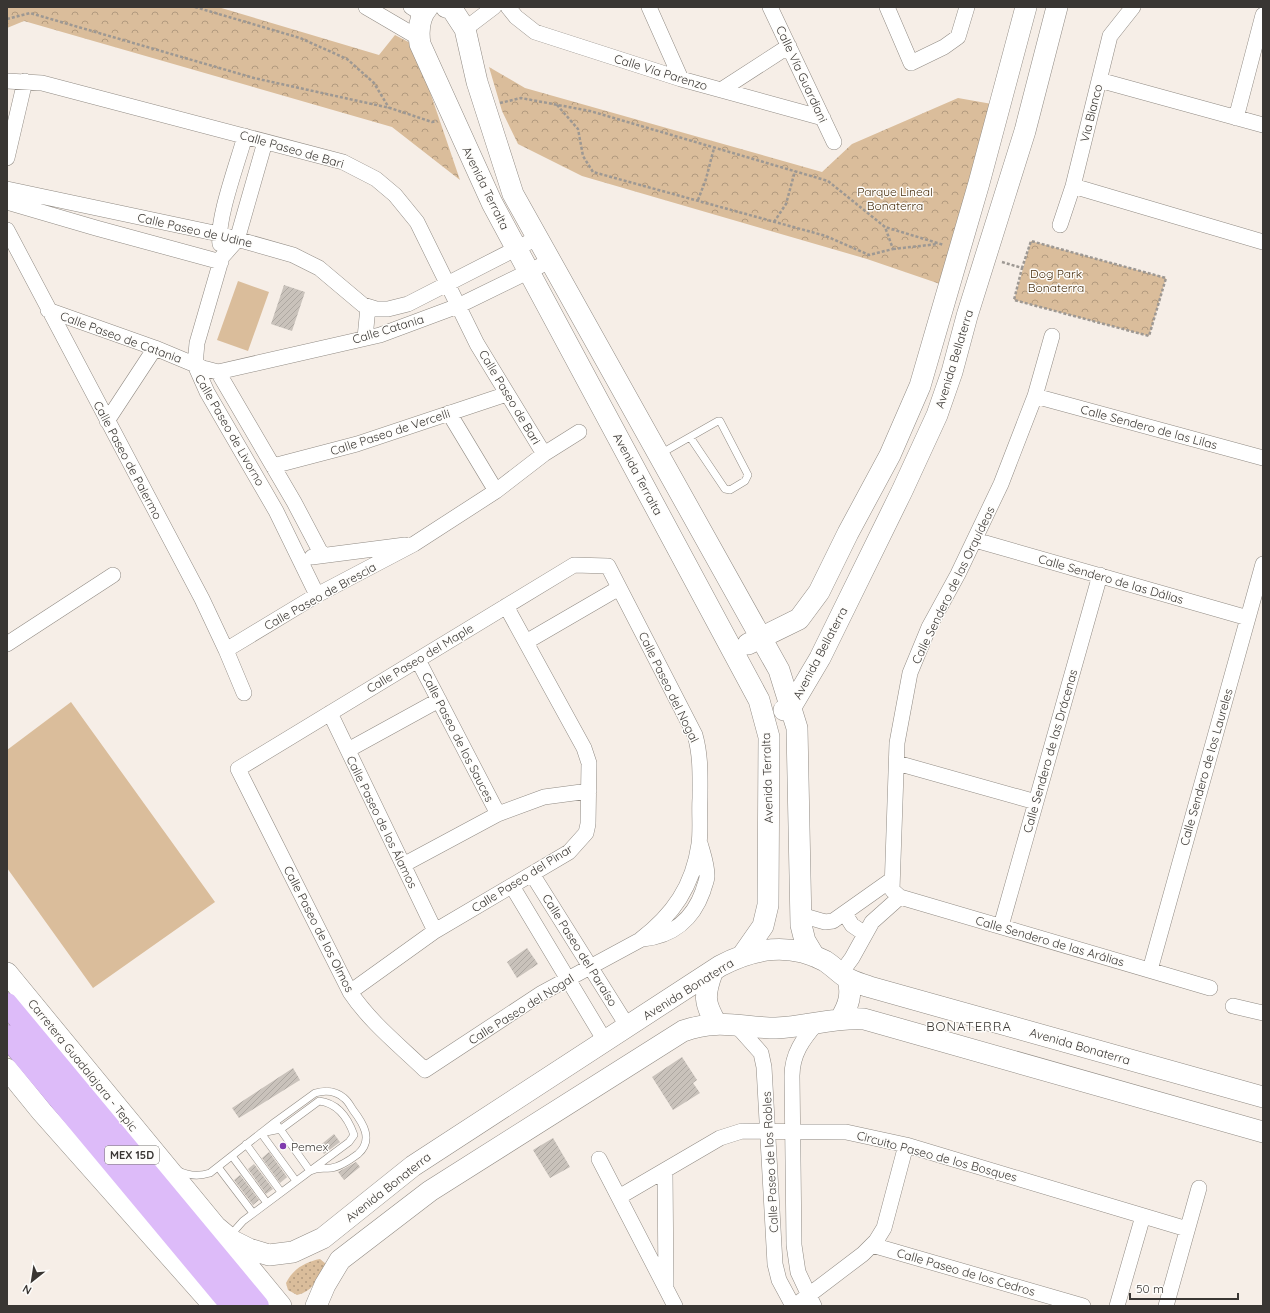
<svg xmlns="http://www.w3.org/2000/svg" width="1270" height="1313" font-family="Quicksand,sans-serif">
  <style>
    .grass { fill: url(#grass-dots) }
    .park { fill: url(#park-crowns) }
    .pitch { fill: #dabd9b }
    .building { fill: url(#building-hatch) }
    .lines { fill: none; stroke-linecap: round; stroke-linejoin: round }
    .lane-casing { stroke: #918b84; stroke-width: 8 }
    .street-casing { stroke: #918b84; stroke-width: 16 }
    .secondary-casing { stroke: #918b84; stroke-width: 22 }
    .highway-casing { stroke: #a48cb4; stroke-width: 23 }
    .path { stroke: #9d9893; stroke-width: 2.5; stroke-dasharray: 3 2; stroke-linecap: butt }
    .lane { stroke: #fff; stroke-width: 7 }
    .street { stroke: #fff; stroke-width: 15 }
    .secondary { stroke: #fff; stroke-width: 21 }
    .highway { stroke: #ddbbf9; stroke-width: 22 }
    .poi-dot { fill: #803bae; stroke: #fefdfb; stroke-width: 1.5 }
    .labels { text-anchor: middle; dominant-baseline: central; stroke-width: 3; stroke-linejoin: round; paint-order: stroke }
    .shield { fill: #fefdfb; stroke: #74726f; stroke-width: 1 }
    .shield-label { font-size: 11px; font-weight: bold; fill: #393633 }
    .street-label { font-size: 12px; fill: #393633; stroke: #fefdfb }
    .park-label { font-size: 12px; fill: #482f0f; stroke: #fefdfb }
    .poi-label { font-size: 12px; fill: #393633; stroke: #fefdfb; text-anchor: start }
    .neighbourhood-label { font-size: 13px; letter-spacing: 1px; fill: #393633; stroke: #fefdfb }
  </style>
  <defs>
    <pattern id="grass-dots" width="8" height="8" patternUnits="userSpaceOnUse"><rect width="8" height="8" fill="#dabd9b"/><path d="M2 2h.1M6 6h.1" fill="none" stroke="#b29a7f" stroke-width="1.8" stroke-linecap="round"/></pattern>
    <pattern id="park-crowns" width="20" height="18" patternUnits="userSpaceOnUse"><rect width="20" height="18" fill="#dabd9b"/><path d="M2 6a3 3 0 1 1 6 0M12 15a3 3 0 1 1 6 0" fill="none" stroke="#b29a7f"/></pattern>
    <pattern id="building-hatch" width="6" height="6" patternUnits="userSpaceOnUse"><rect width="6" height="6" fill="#c9c2bb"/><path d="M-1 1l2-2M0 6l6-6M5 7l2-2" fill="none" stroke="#ada7a1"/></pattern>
  </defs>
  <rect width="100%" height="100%" fill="#f6eee7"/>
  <!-- grass -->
  <path class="grass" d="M320,1259L326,1264C318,1278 314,1291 297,1295L288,1290L286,1283C293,1269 305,1262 320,1259Z"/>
  <!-- park -->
  <path class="park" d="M7,7H218L379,55L395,35L414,45L460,180L392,127L24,21L7,28Z
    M489,67L525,88L822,172L852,144L958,98L992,104L940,284L867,259L582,176L518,144L502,111Z
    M1031,241L1166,278L1149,336L1014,300Z"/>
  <!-- pitch -->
  <path class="pitch" d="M238,281L269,292L248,351L217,340Z
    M71,702L215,902L93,988L7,868V750Z"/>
  <!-- building -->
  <path class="building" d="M284,285L305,292L292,331L271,324Z
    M527,948L538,964L517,978L507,962Z
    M682,1057L697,1080L693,1083L700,1093L673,1110L652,1077Z
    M293,1068L300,1080L239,1118L232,1108Z
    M334,1134L340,1142L324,1154L318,1147Z
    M553,1138L570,1167L550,1178L533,1150Z
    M269,1152L287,1177L280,1183L262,1158Z
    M356,1162L360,1167L344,1180L338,1172Z
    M254,1164L273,1189L266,1194L248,1169Z
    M240,1175L259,1200L253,1205L234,1180Z"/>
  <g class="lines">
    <!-- lane casing -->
    <g class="lane-casing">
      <path id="lane" d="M660,454L718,421H720L748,475L745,481L730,490L725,489L690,437
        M246,1144L281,1192
        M232,1156L267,1203
        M218,1167L253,1213
        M177,1170C188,1176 198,1177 210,1173L275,1122L310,1171L349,1142L354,1135C348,1118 337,1103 319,1101L281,1129L261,1133L296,1181
        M234,1238L235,1230L243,1221L310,1171C319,1167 322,1169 331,1168C340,1167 350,1160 358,1154C374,1140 363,1123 353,1110C351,1107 348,1101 344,1098C336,1091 325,1090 315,1093L275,1122"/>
    </g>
    <!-- street casing -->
    <g class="street-casing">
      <path id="street" d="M366,7L419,38
        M411,7L422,14
        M508,7L516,17L535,32L681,79L823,118
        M649,7L681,79
        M770,7L834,142
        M887,7L911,63L944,47L958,37L967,7
        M465,29L494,7
        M1099,80L1263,125
        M7,81L42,83L343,162L376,179L395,195L417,222L477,344L544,454
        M721,90L789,46
        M1236,118L1263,15
        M265,142L237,240L222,257L197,343L195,365L207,392L276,511L317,595
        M7,158L25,81
        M1073,186L1263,242
        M7,189L219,234L293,255L319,268L363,305L376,309H388L408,304L537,238
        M7,202L96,228L221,262
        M1060,225L1073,186L1110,36L1133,7
        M7,230L202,599L226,650L244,693
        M220,244C216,220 238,162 245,136
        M48,310L155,348L203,368L218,372L380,335L458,306L550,261
        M1052,336L1035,396L1001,484L958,574L929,627L910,673L897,743L892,890L900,897L1210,988
        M365,338L368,307
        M218,372L294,502L322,555
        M1035,396L1263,458
        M449,413L496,491
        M107,421L155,348
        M273,466L357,444L507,394
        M975,540L1248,618
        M312,557L405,545
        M574,565L608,566L695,735C701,756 700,777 700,798C699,813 701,829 699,844C693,886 673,915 640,940L542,993L425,1070C399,1045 370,1022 350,992L238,769Z
        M526,642L619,588
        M7,644L113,575
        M226,650L317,595L414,544L496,491L544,454L579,432
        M418,660L498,814
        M330,713L435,931
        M348,750L439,700
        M897,763L1036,802
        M403,865L498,814L544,797L589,791
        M532,874L628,1027
        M512,886L605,1041
        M845,914L852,925L865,934
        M801,915L825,922L833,921L891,880
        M1001,926L1100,575
        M643,939C673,936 693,919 703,891C704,886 707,881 707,876C707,864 703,854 700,843
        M1150,970L1263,564
        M841,973L852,958L872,922L900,897
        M350,992L435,931L569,852L586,833L588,824L589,763L584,748L506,606
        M1233,1006L1263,1013
        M736,1025L761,1053L764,1067L775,1264L779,1280L793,1306
        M599,1159L675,1306
        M665,1171L666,1286
        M619,1197L720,1138L742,1131L846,1132L906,1145L1187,1229
        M872,1245L1083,1306
        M801,1301L863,1254L876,1241L884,1228L906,1145
        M814,1306L798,1272L794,1245L792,1076C792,1054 803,1039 817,1023
        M1117,1306L1143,1216
        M1166,1306L1199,1188"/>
    </g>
    <!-- secondary casing -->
    <g class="secondary-casing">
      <path id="secondary" d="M428,7C419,17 418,31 420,44L492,203L759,700L769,737L768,905L763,926L742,956
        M446,7L452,9L465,29L477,82L513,194L779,670L797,728L801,925L805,941L814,956
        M748,644L799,619L819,592L848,533L890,455L920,386L979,183L1026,7
        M784,710L791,707L820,658L902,491L937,415L952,372L967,316L1025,131L1057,7
        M7,973L281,1306
        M712,973C704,995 704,1003 716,1023
        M841,1018C849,1005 852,994 848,979
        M7,1069L42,1112L214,1306
        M215,1226L233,1241L249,1249L269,1255L293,1252L323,1238L413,1166L720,966C754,948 789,942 825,961C833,966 839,973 847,978C853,982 862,984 870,987L1263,1097
        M316,1306L325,1285L340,1260L430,1191L683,1031C720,1018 740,1028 776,1028C806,1027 834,1017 864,1019L1263,1132"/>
    </g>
    <!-- highway casing -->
    <g class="highway-casing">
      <path id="highway" d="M7,1004L258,1306
        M7,1036L232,1306"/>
    </g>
    <!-- path -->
    <path class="path" d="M195,7L300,38L347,59L374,83L389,108
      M7,19L30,13L254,78L390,108L432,122L437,121
      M500,103L521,98L590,111L828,181L885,227L944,245
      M557,105L578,129L583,156L593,172L826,236L869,255L893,249L885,227
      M698,200L706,179L714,148
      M774,222L786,204L795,171
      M893,249L938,244
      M1002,262L1022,268L1014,300L1149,336L1166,278L1031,241L1022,268"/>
    <!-- lane -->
    <use href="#lane" class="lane"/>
    <!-- street -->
    <use href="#street" class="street"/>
    <!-- secondary -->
    <use href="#secondary" class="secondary"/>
    <!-- highway -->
    <use href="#highway" class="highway"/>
  </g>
  <!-- markers -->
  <circle class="poi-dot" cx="283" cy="1146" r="4"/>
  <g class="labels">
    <!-- shield labels -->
    <rect class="shield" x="105" y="1146" width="54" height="18" rx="3"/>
    <g class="shield-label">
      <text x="132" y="1155">MEX 15D</text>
    </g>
    <!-- street labels -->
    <g class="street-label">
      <text transform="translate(661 72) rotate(17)">Calle Vía Parenzo</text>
      <text transform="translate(802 74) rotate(65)">Calle Vía Guardiani</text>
      <text transform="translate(1091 113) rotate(-76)">Via Bianco</text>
      <text transform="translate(292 149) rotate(16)">Calle Paseo de Bari</text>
      <text transform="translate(486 188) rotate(64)">Avenida Terralta</text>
      <text transform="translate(195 230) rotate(13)">Calle Paseo de Udine</text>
      <text transform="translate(388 329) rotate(-17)">Calle Catania</text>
      <text transform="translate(121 337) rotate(20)">Calle Paseo de Catania</text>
      <text transform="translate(954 359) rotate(-73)">Avenida Bellaterra</text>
      <text transform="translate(510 397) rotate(59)">Calle Paseo de Bari</text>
      <text transform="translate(1149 427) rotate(15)">Calle Sendero de las Lilas</text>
      <text transform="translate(230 430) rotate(60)">Calle Paseo de Livorno</text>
      <text transform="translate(390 432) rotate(-18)">Calle Paseo de Vercelli</text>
      <text transform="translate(128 460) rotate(62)">Calle Paseo de Palermo</text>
      <text transform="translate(638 474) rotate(62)">Avenida Terralta</text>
      <text transform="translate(1111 579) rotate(16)">Calle Sendero de las Dálias</text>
      <text transform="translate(953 585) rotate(-64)">Calle Sendero de las Orquídeas</text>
      <text transform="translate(320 596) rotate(-29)">Calle Paseo de Brescia</text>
      <text transform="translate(820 653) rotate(-62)">Avenida Bellaterra</text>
      <text transform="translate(420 658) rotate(-31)">Calle Paseo del Maple</text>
      <text transform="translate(669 687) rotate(64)">Calle Paseo del Nogal</text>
      <text transform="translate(458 737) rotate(63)">Calle Paseo de los Sauces</text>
      <text transform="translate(1050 751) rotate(-74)">Calle Sendero de las Drácenas</text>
      <text transform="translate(1206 767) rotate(-74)">Calle Sendero de los Laureles</text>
      <text transform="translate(767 778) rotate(-92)">Avenida Terralta</text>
      <text transform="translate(382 822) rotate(64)">Calle Paseo de los Álamos</text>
      <text transform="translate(522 878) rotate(-32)">Calle Paseo del Pinar</text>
      <text transform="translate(319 929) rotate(63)">Calle Paseo de los Olmos</text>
      <text transform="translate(1050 941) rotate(16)">Calle Sendero de las Arálias</text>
      <text transform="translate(580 950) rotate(58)">Calle Paseo del Paraíso</text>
      <text transform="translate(688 989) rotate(-32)">Avenida Bonaterra</text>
      <text transform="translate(521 1009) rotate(-32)">Calle Paseo del Nogal</text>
      <text transform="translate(1080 1046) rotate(16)">Avenida Bonaterra</text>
      <text transform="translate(83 1065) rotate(51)">Carretera Guadalajara - Tepic</text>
      <text transform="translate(937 1156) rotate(15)">Circuito Paseo de los Bosques</text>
      <text transform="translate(770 1162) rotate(-93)">Calle Paseo de los Robles</text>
      <text transform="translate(388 1187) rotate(-38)">Avenida Bonaterra</text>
      <text transform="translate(966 1272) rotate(16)">Calle Paseo de los Cedros</text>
    </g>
    <!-- park labels -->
    <g class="park-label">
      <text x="895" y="191">Parque Lineal<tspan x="895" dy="14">Bonaterra</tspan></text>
      <text x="1056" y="273">Dog Park<tspan x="1056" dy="14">Bonaterra</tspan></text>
    </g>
    <!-- poi labels -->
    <g class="poi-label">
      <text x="291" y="1146">Pemex</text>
    </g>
    <!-- neighbourhood labels -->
    <g class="neighbourhood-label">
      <text x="969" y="1026">BONATERRA</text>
    </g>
  </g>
  <!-- border -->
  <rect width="1270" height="1313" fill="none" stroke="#393633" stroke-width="16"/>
  <!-- north arrow -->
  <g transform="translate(32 1281) rotate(210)" stroke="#fefdfb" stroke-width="3" paint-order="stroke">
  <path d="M0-3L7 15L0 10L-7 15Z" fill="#393633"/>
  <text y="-6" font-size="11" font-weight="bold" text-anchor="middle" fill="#393633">N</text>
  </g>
  <!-- scale -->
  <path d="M1130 1293v6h108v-6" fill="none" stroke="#393633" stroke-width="2"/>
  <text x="1136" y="1293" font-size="12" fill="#393633" stroke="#fefdfb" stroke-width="3" paint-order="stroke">50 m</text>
</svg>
